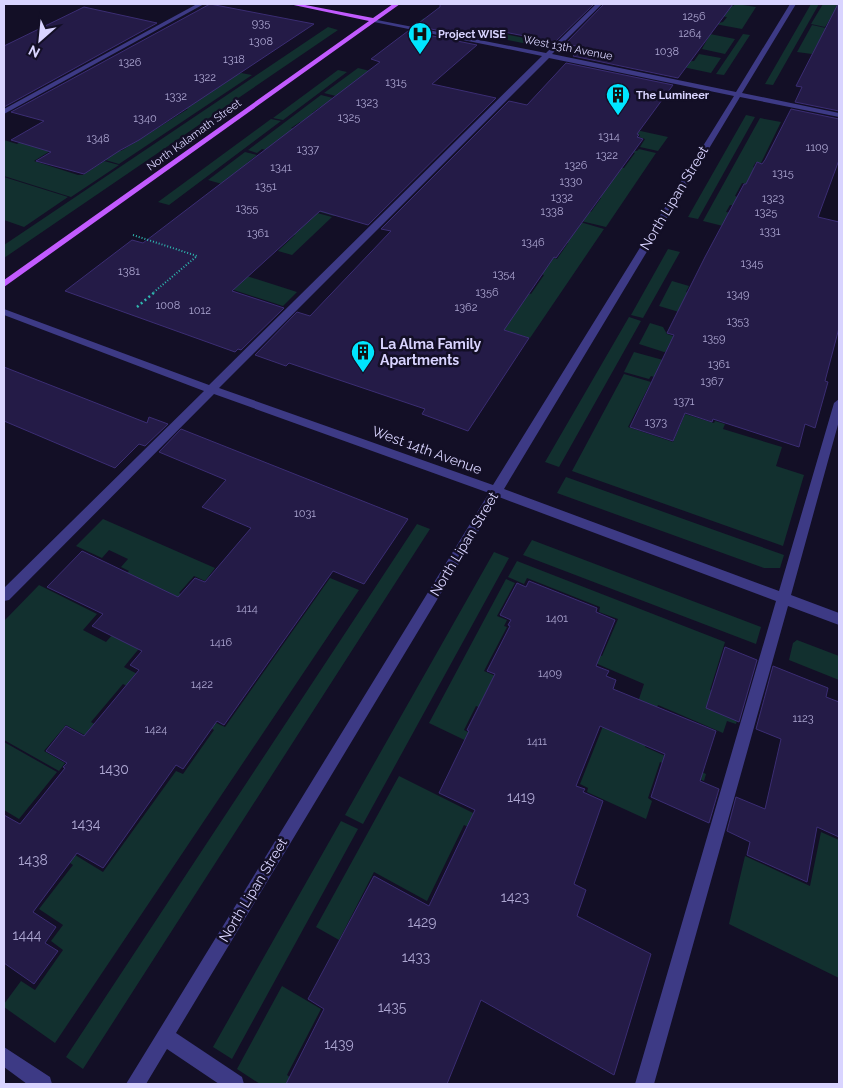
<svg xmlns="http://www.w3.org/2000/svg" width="843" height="1088" font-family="Raleway,sans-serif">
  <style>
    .green { fill: #12302f }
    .building { fill: #241b47; stroke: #3b2d73 }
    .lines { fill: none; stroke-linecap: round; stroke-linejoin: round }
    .path-far1 { stroke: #2fb8b0; stroke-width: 2; stroke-dasharray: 1 2; stroke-linecap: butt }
    .path { stroke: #2fb8b0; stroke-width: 2.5; stroke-dasharray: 2 3; stroke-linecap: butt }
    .minor { fill: #3d3a85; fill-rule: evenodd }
    .major { fill: #c25bff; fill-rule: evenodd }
    .labels { text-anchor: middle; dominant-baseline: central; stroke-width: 5; stroke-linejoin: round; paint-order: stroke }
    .number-label { font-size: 11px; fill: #aca6d1 }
    .far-poi-label { font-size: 11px; font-weight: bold; fill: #d9d4ff; stroke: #130f26; text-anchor: start }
    .far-street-label { font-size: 11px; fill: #d9d4ff; stroke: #130f26 }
    .street-label { font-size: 14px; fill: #d9d4ff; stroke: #130f26 }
    .poi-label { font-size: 14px; font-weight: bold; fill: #d9d4ff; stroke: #130f26; text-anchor: start }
    .near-number-label { font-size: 14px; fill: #aca6d1 }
  </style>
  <rect width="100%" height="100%" fill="#130f26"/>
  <!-- green -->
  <path class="green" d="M736,4L756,7L742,29L715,24L723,22L727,17L720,16L728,5L733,6Z
    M811,4H819L773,85L765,84Z
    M823,4L839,5L825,27L811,24Z
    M424,18L550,43L546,47H542L419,22Z
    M812,25L826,28L812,54L797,52Z
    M328,27L338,30L4,258V245Z
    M710,34L735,39L725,54L702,49Z
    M743,34L750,35L724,75L716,74Z
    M699,54L721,58L711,73L664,63L694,61Z
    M358,68L374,72L336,96L324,93Z
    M338,70L347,72L283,120L273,118Z
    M241,73L252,75L119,164L58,146L34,161L78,175H83L104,161L119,165L71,197L4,176V140L17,144L37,132L121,151L188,109L182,107L234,74L237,75Z
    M321,95L333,98L336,103L320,107L312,113L330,118L305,123L300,122L291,128L296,129L349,202L334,216L208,180L245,152L257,155L247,163L251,164L312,162L262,149L257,153L248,150Z
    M517,104L668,137L658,151L640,147L645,139L639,137L640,135Z
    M746,115L755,117L698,219L688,217Z
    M760,118L781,122L761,163L756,162L753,167L757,169L749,185L742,183L735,196L741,198L737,206L730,205L726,212L731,213L727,227L703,221Z
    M271,119L281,121L169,205L158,202Z
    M578,138L637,151L639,149L656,153L606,227L581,221L583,210L591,212L601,198L594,196L622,168H624L635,153L577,140Z
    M4,177L68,197L24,227L4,220Z
    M292,206L332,217L292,255L278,251L295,235L268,226Z
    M580,222L604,229L530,338L501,329L527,293L531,294L544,275L539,273L551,257L557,259L568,243L562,241Z
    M668,249L680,252L643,318L631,315Z
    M206,263L297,292L283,306L191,276Z
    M672,281L689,286L686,292L771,315H689L659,306Z
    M629,317L641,321L559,467L545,462Z
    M650,323L663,327L667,334L685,340L679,350L664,352L639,344Z
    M634,352L663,360L667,381L651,376L649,379L624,372Z
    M624,374L651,382L628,427L673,442L685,414L714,423L715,421L725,424L723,429L782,447L776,466L804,475L783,546L572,471Z
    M566,477L784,555L780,568H764L557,493Z
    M103,519L215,568L205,581L194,576L179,593L198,603L95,608L129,571L121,567L128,559L109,550L102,558L76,546Z
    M417,524L430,529L83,1069L66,1057Z
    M532,540L761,627L756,644L523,555Z
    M494,552L509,558L363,824L345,815Z
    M517,561L725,642L710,690L742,703L736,724L727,721L723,733L658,705L655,712L637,705L644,684L579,656L582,648L602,656L618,619L599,612L600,607L527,578L524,584L508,577Z
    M330,578L359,590L55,1043L4,1007V1004L21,981L35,990L63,950L51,941L63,925L39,909L73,865L61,857L67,850L103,872L176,771L183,774L214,730L208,726L212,721L225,727Z
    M506,579L515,583L497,616L507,620L504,626L507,627L484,671L592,718L603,719L594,740L497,697L490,712L476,706L464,730L478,737L475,745L429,723Z
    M39,585L97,614L83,630L106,642L120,626L146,640L124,667L160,686L141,693L123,684L91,722L114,735L105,746L66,725L44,751L65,763L59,771L4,740V621Z
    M797,640L839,656V680L789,660L793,643Z
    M613,701L655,718L645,747L706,774L704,781L660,762L648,798L652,801L646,819L587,792L588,788L580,784Z
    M4,742L57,772L19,819L4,810Z
    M399,776L485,819L479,832L464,825L427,901L374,872L339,940L316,927Z
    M341,821L358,829L232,1059L213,1047Z
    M821,832L839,840V978L729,924L745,856L810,886Z
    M282,986L321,1009L287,1075L296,1082L294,1084H260L237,1069Z"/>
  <!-- building -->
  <path class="building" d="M210,4L314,24L139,140L119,151L84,174L36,161L51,152L11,140L44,121L11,112Z
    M440,4H594L555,42L494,30L484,39L415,26L440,7Z
    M604,4H733L678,78L573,56L581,47L565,44Z
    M838,4L839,111L795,102L802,87L796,86Z
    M84,7L157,23L4,107V46Z
    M408,31L477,45L432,84L496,98L368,225L320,211L232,291L284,308L241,350L238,349L235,352L65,291L132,240L143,243L380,62L371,59Z
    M566,63L673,85L637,134L639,135L637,137L643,139L556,258L554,257L504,330L529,338L468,431L422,414L425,409L289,363L286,366L255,355L297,312L310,316L391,231L381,229L509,101L527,105Z
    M791,109L839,119V160L818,217L839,222V328L825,381L828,382L815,428L805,424L799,447L713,419L712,422L685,413L673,441L630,427L674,335L667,333L705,257L744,184H746L757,162L762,164L765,160Z
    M4,367L147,423L149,417L168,424L145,446L139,444L115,468L4,421Z
    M181,429L408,519L364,584L333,571L224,725L217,721L183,769L176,765L103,868L77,853L33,912L56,927L45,943L58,951L34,984L4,963V815L20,824L65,768L63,767L67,763L46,751L66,726L84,736L139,670L130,665L142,651L92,626L103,614L47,587L82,551L178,597L195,578L205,582L251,528L202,507L226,480L159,452Z
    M529,581L597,608L596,612L615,620L596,666L609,671L606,676L616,680L613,689L716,731L700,781L719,789L709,823L651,797L665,754L600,726L576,786L585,789L583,792L603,801L574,884L586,890L577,916L651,954L614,1075L481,1000L447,1084H286L324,1009L308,999L374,876L429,906L475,810L439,793L469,731L467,730L495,674L487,671L510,626L508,625L511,620L500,615L517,583L526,587Z
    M725,647L757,660L739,722L706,708Z
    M773,666L828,688L826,697L839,702V837L817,827L807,882L747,855L750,842L727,831L736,797L765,809L781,739L756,729Z"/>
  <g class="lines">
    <!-- path-far1 -->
    <path class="path-far1" d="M133,235L197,256L154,292"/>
    <!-- path -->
    <path class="path" d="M137,307L156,291"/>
    <!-- minor -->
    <path class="minor" d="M197,4H204L4,114V109Z
      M596,4H602L552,54L736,92L790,4H796L742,93L839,113V117L740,97L504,489L779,591L834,403L839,399V421L791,595L839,613V625L788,606L654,1084H635L776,601L499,497L176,1033L242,1077L244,1084H219L167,1049L146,1084H126L489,493L214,394L9,600L4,601V588L204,391L4,315V309L209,385L542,56L374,22L372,19L546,53ZM549,58L734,96L493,485L219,388Z
      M4,1047L50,1077L52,1084H27L4,1067Z"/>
    <!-- major -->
    <path class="major" d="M289,4H300L373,18L393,4H400L4,287V280L369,21Z"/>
  </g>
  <!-- icons -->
  <defs>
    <g id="hospital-pin" transform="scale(1.25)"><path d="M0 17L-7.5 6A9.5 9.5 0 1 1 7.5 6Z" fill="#00e5ff" stroke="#130f26"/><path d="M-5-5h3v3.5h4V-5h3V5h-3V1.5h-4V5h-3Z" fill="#111"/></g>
    <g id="building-pin" transform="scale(1.25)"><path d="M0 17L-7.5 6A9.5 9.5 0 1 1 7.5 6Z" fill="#00e5ff" stroke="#130f26"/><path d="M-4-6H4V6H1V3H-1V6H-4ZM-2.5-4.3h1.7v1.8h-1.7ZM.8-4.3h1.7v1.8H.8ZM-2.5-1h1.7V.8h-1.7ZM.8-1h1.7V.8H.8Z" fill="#111"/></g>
  </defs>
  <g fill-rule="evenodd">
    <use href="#hospital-pin" x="420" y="34"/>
    <use href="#building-pin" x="618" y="95"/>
    <use href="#building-pin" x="363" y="352"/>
  </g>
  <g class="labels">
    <!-- number labels -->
    <g class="number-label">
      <text x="694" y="16">1256</text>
      <text x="261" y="23">935</text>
      <text x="690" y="33">1264</text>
      <text x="261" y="41">1308</text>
      <text x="667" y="51">1038</text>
      <text x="234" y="59">1318</text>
      <text x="130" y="62">1326</text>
      <text x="205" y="77">1322</text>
      <text x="396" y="82">1315</text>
      <text x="176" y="96">1332</text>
      <text x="367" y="102">1323</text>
      <text x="349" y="117">1325</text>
      <text x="145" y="118">1340</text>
      <text x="609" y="136">1314</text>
      <text x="98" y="138">1348</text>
      <text x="817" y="147">1109</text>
      <text x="308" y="149">1337</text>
      <text x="607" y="155">1322</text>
      <text x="576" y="165">1326</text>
      <text x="281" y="167">1341</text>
      <text x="783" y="173">1315</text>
      <text x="571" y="181">1330</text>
      <text x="266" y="186">1351</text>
      <text x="562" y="197">1332</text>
      <text x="773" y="198">1323</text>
      <text x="247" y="208">1355</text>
      <text x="552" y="211">1338</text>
      <text x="766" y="212">1325</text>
      <text x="770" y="231">1331</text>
      <text x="258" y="233">1361</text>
      <text x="533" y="242">1346</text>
      <text x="752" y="263">1345</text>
      <text x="129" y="271">1381</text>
      <text x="504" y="274">1354</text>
      <text x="487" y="292">1356</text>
      <text x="738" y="294">1349</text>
      <text x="168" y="305">1008</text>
      <text x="466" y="307">1362</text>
      <text x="200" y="310">1012</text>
      <text x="738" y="321">1353</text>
      <text x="714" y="338">1359</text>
      <text x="719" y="364">1361</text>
      <text x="712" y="381">1367</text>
      <text x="684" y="401">1371</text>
      <text x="656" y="422">1373</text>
      <text x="305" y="513">1031</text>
      <text x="247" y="608">1414</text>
      <text x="557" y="618">1401</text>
      <text x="221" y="642">1416</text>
      <text x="550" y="673">1409</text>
      <text x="202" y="684">1422</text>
      <text x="803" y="718">1123</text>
      <text x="156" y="729">1424</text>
      <text x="537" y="741">1411</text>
    </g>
    <!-- far-poi labels -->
    <g class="far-poi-label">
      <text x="438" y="34">Project WISE</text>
      <text x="636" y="95">The Lumineer</text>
    </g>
    <!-- far-street labels -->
    <g class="far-street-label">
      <text transform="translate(568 48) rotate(11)">West 13th Avenue</text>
      <text transform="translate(194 135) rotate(-36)">North Kalamath Street</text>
    </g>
    <!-- street labels -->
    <g class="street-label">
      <text transform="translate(674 198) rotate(-59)">North Lipan Street</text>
      <text transform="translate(427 450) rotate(20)">West 14th Avenue</text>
      <text transform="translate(464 544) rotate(-59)">North Lipan Street</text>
      <text transform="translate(253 890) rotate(-59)">North Lipan Street</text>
    </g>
    <!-- poi labels -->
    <g class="poi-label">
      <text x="380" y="344">La Alma Family<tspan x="380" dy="16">Apartments</tspan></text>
    </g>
    <!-- near-number labels -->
    <g class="near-number-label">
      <text x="114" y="769">1430</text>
      <text x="521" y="797">1419</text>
      <text x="86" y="824">1434</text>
      <text x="33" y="860">1438</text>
      <text x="515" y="897">1423</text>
      <text x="422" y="922">1429</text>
      <text x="27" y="935">1444</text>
      <text x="416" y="957">1433</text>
      <text x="392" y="1007">1435</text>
      <text x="339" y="1044">1439</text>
    </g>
  </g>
  <!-- border -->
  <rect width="843" height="1088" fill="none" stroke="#d9d4ff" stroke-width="10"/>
  <!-- north arrow -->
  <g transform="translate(40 40) rotate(207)" stroke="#130f26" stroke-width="4" paint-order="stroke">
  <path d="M0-4L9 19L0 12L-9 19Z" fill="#d9d4ff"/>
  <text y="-8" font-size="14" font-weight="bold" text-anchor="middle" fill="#d9d4ff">N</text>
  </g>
</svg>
